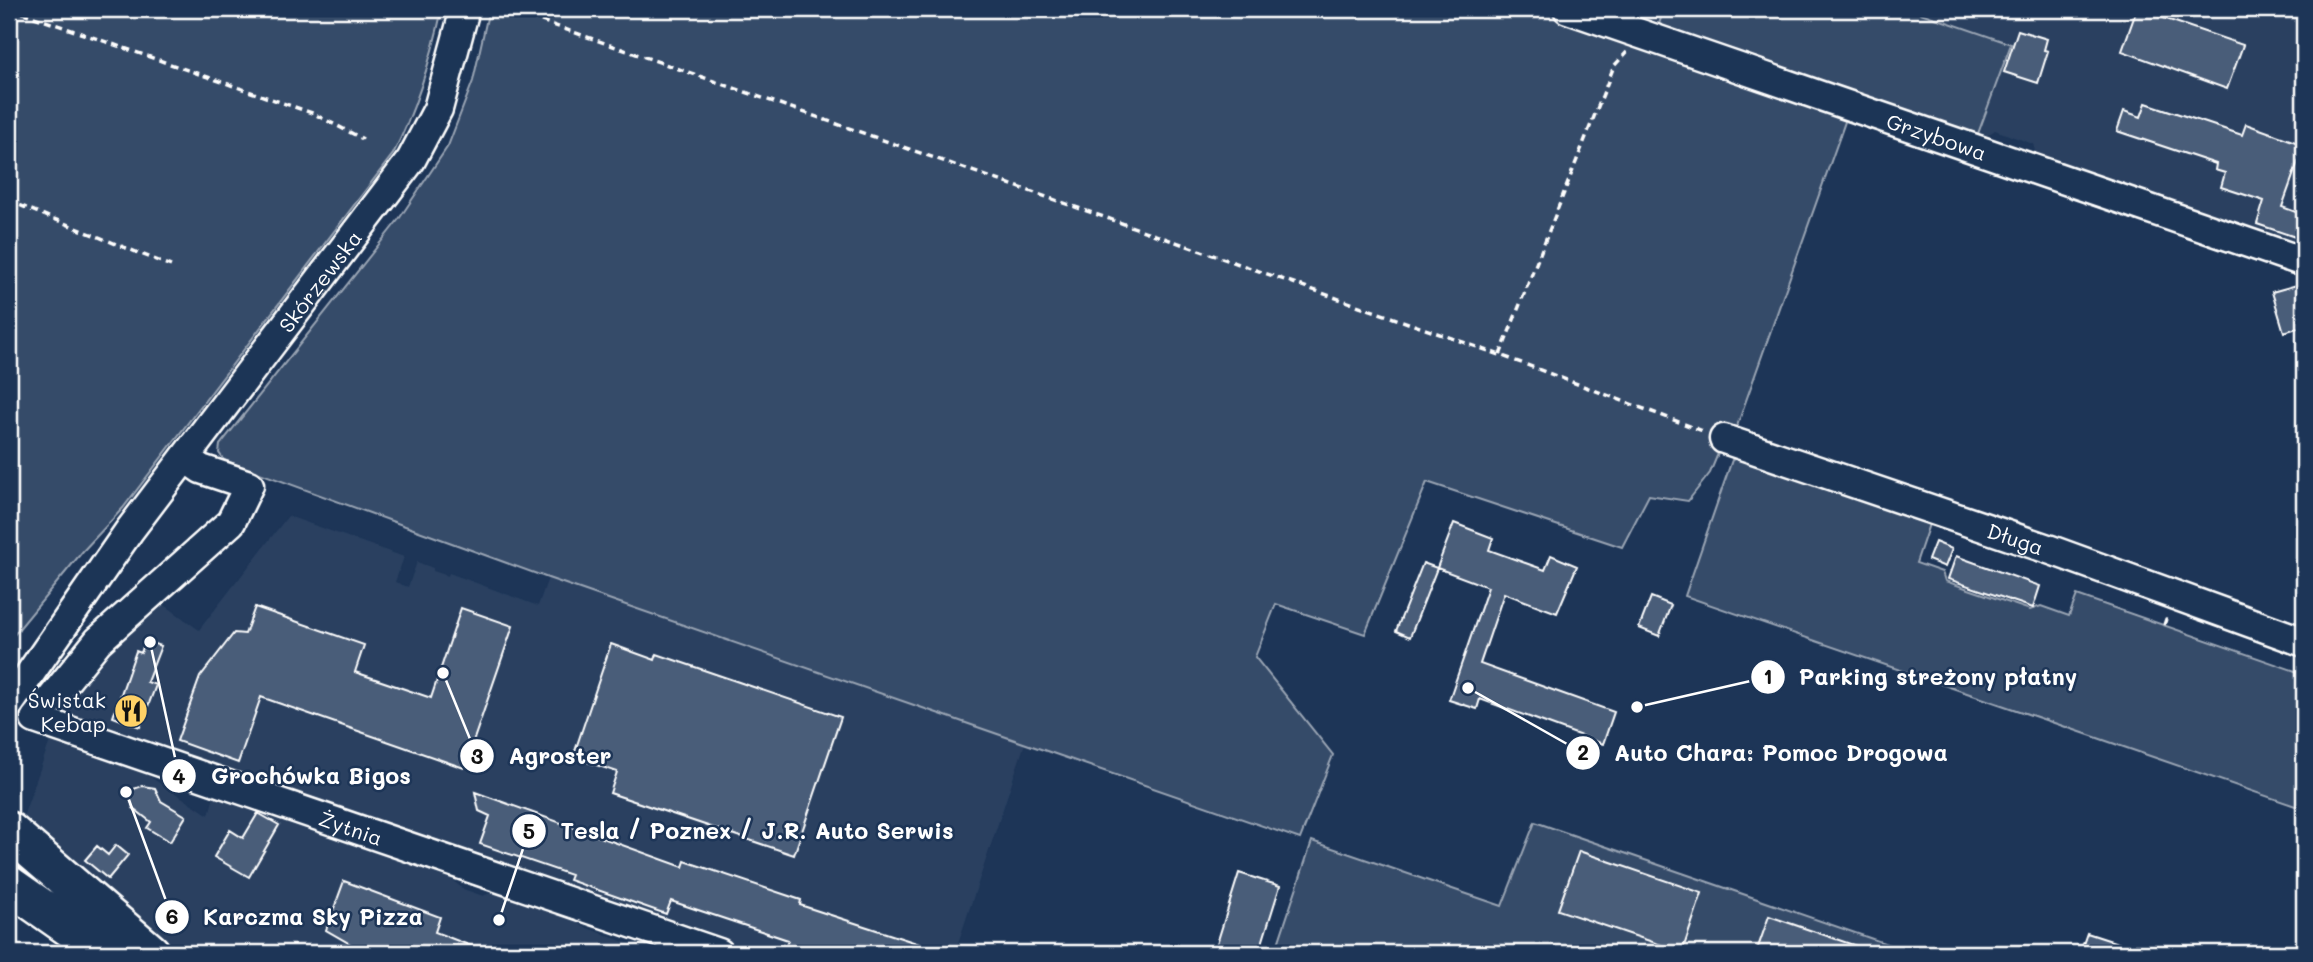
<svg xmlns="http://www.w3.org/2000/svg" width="2313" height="962" font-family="Mali,sans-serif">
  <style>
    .built { fill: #2a4161 }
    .green { fill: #364b69; stroke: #9aa5b4; stroke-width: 2 }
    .building { fill: #4a5d79; stroke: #fff; stroke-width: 2 }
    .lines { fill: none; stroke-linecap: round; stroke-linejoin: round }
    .minor-casing { stroke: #fff; stroke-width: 33 }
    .major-casing { stroke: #fff; stroke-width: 42 }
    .path { stroke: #fff; stroke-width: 3.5; stroke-dasharray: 7 5; stroke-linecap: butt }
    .minor { stroke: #1d3557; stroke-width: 28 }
    .major { stroke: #1d3557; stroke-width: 37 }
    .labels { text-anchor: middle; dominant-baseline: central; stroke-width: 5; stroke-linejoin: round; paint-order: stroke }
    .street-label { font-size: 21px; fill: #fff; stroke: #1d3557 }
    .poi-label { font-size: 21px; fill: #fff; stroke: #1d3557; text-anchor: end }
    .leader { fill: none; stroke: #fff; stroke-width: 2.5 }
    .callout-dot { fill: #fff; stroke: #1d3557; stroke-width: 2.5 }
    .mark-label { font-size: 21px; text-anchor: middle; font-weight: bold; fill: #111 }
    .callout-label { font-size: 23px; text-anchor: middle; font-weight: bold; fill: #fff; stroke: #1d3557; stroke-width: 5; stroke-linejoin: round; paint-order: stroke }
  </style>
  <rect width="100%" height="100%" fill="#1d3557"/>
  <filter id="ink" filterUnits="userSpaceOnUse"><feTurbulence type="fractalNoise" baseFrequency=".0143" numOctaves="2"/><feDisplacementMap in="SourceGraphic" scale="14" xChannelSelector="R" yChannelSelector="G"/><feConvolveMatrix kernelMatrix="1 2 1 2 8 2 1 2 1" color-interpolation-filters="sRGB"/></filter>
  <g filter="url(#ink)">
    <!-- built -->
    <path class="built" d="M1596,9H1664L1657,30Z
      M1909,9H2304V253L2038,161L2033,144L1995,130L1982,139H1976L2011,44Z
      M288,516L404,557L395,582L408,587L417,562L433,568V571L448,576L449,573L538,606L548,578L1025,743L956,949L968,953H738L77,726L66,719L62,703L97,655L158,600L199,630Z
      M58,738L113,753L209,815L216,789L234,794L294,825L306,820L436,867L463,889L483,896L501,888L574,914L582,926L653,953H181L23,817L50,741Z"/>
    <!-- green -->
    <path class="green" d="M9,9H442C431,60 417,107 393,154L123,508L83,551L9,641Z
      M489,9H1538L1847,116L1737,426L1724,439L1710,473L1688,501L1649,495L1622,547L1427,482L1365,634L1276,604L1255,657L1333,755L1300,839L548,578L224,460L219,453L220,445L399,219L448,146L473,81Z
      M1664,9H1909L2011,44L1976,139L1657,30Z
      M1741,456L1930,521L1916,563L1942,572L1945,581L2030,610L2041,606L2069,616L2077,595L2304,674V809L1685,596L1732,460Z
      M1535,822L1913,953H1275L1312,841L1502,906Z"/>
    <!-- building -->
    <path class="building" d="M2137,9L2243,45L2227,89L2122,51Z
      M2018,30L2047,39L2044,50L2048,51L2038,83L2004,72Z
      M2146,103L2242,135L2246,124L2304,145L2282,207L2304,215V240L2257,224L2264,201L2221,187L2225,173L2215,170L2216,164L2117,131L2124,111L2141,117Z
      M2304,283V326L2284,332L2272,292Z
      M1454,523L1493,538L1489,550L1545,570L1551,555L1577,566L1557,613L1504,593L1480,664L1614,712L1603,744L1480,699L1477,709L1449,700L1488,587L1437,568Z
      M1935,542L1952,549L1945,567L1928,560Z
      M1956,556L2040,586L2033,608L1948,579Z
      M1423,563L1437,568L1410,637L1396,631Z
      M1651,597L1671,605L1659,636L1639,628Z
      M255,607L364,645L355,672L431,698L461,608L513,626L464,768L261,697L238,763L177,741L200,677L234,633L245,634Z
      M145,641L161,646L147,682L156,685L140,727L113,717L136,651L141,653Z
      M611,644L655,660L657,654L841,717L794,855L610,793L617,772L573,757Z
      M142,786L155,788L161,801L186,816L170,842L147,828L151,822L133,808L128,791Z
      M475,792L683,867L685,861L801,900L800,905L938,950V953H784L788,940L671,901L666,914L569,880L571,875L480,844L490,816L479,811Z
      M258,813L279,825L249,877L214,857L230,830L243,838Z
      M116,845L128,855L108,879L85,860L97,846L108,855Z
      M1579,851L1702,893L1682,952L1558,910Z
      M1239,873L1280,886L1259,953H1214Z
      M344,881L440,917L435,932L489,953H366L326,930Z
      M1769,916L1871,951L1870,953H1756Z
      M2087,933L2139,950L2138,953H2080Z"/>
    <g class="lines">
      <!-- minor casing -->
      <g class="minor-casing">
        <g id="minor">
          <path id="s1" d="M1568,9L2304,262"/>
          <path id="s2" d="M1724,439L2051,550L2304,642"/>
          <path id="s3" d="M185,458L201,469L249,485L231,522L98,641L35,719L719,953"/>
          <path id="s4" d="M9,704L129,531L411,160L438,109L465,9"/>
        </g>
      </g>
      <!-- major casing -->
      <g class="major-casing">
        <path id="major" d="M9,831L151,953
          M9,885L106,953"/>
      </g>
      <!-- path -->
      <path class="path" d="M11,9L312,113L363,139
        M507,9L1500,355L1703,431
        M9,201L171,266
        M1500,355L1614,66L1627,52
        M2164,625L2166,619L2171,621"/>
      <!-- minor -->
      <use href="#minor" class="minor"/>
      <!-- major -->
      <use href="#major" class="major"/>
    </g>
  </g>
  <!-- icons -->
  <defs>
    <g id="restaurant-disc" transform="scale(1.75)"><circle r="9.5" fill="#ffd166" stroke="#1d3557"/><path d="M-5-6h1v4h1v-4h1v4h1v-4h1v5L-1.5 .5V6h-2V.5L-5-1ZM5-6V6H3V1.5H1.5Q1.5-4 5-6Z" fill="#111"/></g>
  </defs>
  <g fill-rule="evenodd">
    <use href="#restaurant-disc" x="131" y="711"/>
  </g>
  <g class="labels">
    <!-- street labels -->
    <g class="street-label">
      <text stroke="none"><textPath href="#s1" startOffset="390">Grzybowa</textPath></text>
      <text stroke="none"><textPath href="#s4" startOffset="525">Skórzewska</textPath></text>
      <text stroke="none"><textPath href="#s2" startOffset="308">Długa</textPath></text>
      <text stroke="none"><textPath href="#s3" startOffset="724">Żytnia</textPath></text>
    </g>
    <!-- poi labels -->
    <g class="poi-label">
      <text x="106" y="699">Świstak<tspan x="106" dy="24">Kebap</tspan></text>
    </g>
  </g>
  <!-- callouts -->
  <path class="leader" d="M1637 707L1768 677M1468 688L1583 753M443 673L477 756M150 642L179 776M499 920L529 831M126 792L172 917"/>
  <g class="callout-dot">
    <circle cx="1637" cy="707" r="7"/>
    <circle cx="1468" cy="688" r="7"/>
    <circle cx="443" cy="673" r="7"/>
    <circle cx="150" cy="642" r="7"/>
    <circle cx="499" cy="920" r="7"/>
    <circle cx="126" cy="792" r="7"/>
    <circle cx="1768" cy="677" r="18"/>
    <circle cx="1583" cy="753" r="18"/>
    <circle cx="477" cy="756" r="18"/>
    <circle cx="179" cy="776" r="18"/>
    <circle cx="529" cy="831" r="18"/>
    <circle cx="172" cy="917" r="18"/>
  </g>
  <g class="mark-label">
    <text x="1768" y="684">1</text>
    <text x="1583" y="760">2</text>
    <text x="477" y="764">3</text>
    <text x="179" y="784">4</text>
    <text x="529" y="839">5</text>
    <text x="172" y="924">6</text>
  </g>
  <g class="callout-label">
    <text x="1938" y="685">Parking streżony płatny</text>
    <text x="1781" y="761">Auto Chara: Pomoc Drogowa</text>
    <text x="560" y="764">Agroster</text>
    <text x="311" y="784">Grochówka Bigos</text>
    <text x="757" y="839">Tesla / Poznex / J.R. Auto Serwis</text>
    <text x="313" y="925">Karczma Sky Pizza</text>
  </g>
  <!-- margin -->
  <rect width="2313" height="962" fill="none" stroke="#1d3557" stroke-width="35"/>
  <rect x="18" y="18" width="2278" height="927" fill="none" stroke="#fff" stroke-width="2.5" filter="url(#ink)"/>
</svg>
